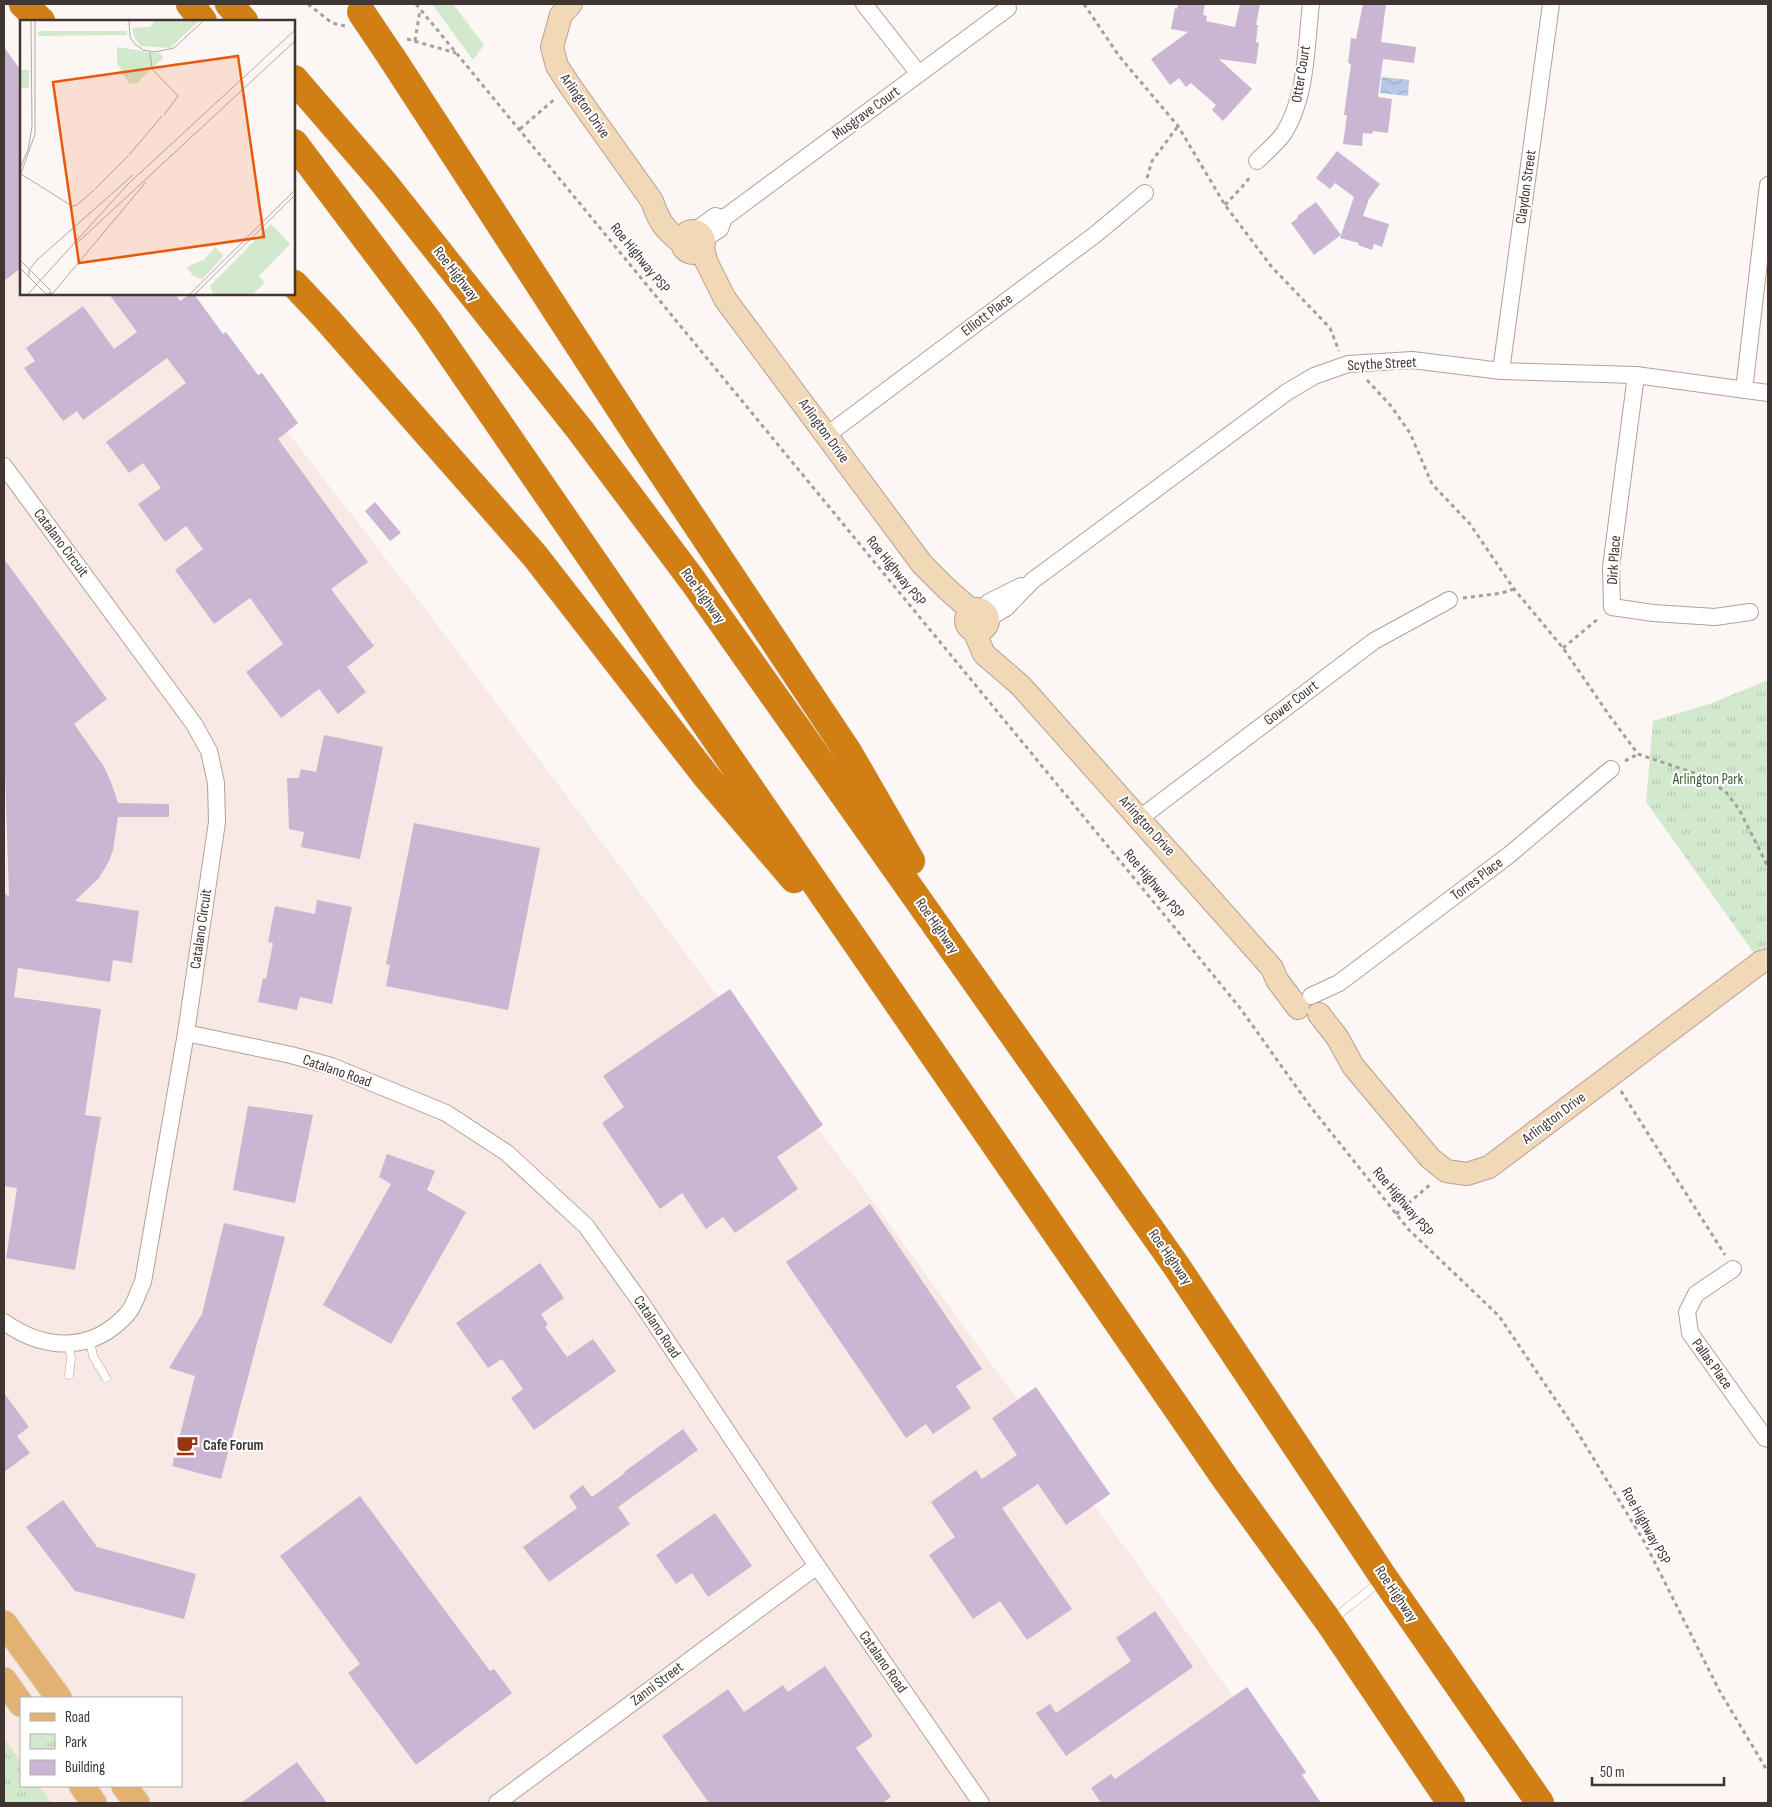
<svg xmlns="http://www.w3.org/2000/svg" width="1772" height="1807" font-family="'Sofia Sans Condensed',sans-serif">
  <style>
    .built { fill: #f8e9e4; fill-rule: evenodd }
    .grass { fill: #d2e9cd }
    .park { fill: url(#park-tufts) }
    .water { fill: url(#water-waves) }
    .building { fill: #cab6d3 }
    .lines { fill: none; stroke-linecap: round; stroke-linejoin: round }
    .lane-casing { stroke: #b89f95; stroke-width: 9 }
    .street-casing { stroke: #b89f95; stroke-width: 18 }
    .secondary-casing { stroke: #b89f95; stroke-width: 24 }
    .primary-casing { stroke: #d5d3d2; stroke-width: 27 }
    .highway-casing { stroke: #d5d3d2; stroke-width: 29 }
    .path { stroke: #a79f9c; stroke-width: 3; stroke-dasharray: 4 4; stroke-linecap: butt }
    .lane { stroke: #fff; stroke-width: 8 }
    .street { stroke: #fff; stroke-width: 16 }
    .secondary { stroke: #f1d9b8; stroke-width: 22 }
    .primary { stroke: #e3b271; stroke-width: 25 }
    .highway { stroke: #d17f13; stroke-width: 28 }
    .highway-bridge-casing { stroke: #d5d3d2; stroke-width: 29; stroke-linecap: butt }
    .highway-bridge { stroke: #d17f13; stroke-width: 28 }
    .labels { text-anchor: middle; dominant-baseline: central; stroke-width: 4; stroke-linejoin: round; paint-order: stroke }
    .street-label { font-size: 15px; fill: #403531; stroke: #fff }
    .park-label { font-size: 15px; fill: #3d5f37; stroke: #fff }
    .poi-label { font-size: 15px; font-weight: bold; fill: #403531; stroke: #fff; text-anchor: start }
    .inset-road { fill: none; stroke: #b1a9a6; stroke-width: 1 }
    .view { fill: #e8590c; fill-opacity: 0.15; stroke: #e8590c; stroke-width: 2.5 }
    .inset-edge { fill: none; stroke: #403531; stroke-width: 2.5 }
  </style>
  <defs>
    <pattern id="park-tufts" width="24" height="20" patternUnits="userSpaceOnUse" patternTransform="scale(1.25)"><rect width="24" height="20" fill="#d2e9cd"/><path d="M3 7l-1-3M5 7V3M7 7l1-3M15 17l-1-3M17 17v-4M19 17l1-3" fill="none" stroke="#b5c8b0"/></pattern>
    <pattern id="water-waves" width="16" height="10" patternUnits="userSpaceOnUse" patternTransform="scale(1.25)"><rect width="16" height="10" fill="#b7c9e6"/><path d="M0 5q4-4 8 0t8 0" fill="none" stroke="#9eadc6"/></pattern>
  </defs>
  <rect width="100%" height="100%" fill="#fcf6f4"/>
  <!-- built -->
  <path class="built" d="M4,67L21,90V294H180L442,631L868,1195L1311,1803H4ZM21,1698H181V1786H21Z"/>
  <!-- grass -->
  <path class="grass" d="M432,4H453L484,45L473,60Z"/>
  <!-- park -->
  <path class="park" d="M1768,680V973L1646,802L1653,721L1712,703Z
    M4,1738L21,1762V1786H39L52,1803H4Z"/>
  <!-- water -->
  <path class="water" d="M1382,77L1409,80L1408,96L1380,93Z"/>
  <!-- building -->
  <path class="building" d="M1178,4H1205L1203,15L1207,16L1206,21L1235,27L1240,4H1260L1256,25H1258L1256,42L1259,43L1256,64L1219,59L1252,89L1223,121L1212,110L1216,105L1191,83L1186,87L1179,78L1170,85L1151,59L1188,32L1171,29L1175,8L1177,9Z
    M1363,4H1386L1381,42L1416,47L1414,63L1383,59L1378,97L1392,99L1388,133L1373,131L1372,134L1363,133L1362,146L1343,144L1347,115H1344L1351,64L1348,63L1351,38L1356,39Z
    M4,47L21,71V268L4,281Z
    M1337,151L1380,184L1369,199L1363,216L1389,224L1382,247L1374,244L1372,250L1358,245L1359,243L1340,238L1354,197L1335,183L1330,189L1316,178Z
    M1316,202L1341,235L1314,255L1291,223L1298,218L1297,216Z
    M109,294H175L180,301L190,294H194L223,334L226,332L258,375L262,373L298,423L278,439L368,562L331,589L374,646L347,667L366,692L338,714L319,689L281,718L246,672L283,644L250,598L214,624L175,570L203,549L186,526L165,542L138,504L161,488L143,463L129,473L106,442L186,383L167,358L83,420L77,411L63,421L24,368L35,361L26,348L83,306L114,349L137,332Z
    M375,502L401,533L390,541L365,511Z
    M4,559L107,699L74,724L103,765L111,782L118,803L169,804V817H118L113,850L109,861L99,878L75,901L139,911L132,963L113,960L110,982L18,968L14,997L101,1009L85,1115L101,1117L75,1270L6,1258L17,1188L4,1186V892L9,897L5,775L4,776Z
    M324,735L383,747L360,859L301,847L304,832L289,829L287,778H299L301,769L316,772Z
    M414,823L540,848L508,1010L386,986L390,965L386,964Z
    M317,900L352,907L332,1004L300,997L297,1010L258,1002L263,978L266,979L273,943L268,942L275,906L315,914Z
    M730,989L823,1125L777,1157L798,1189L735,1233L723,1217L706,1229L682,1193L660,1209L602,1123L624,1107L603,1076Z
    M248,1106L313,1115L295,1203L233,1190Z
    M387,1154L435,1171L427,1190L466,1212L391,1344L323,1305L391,1184L379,1177Z
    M870,1204L982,1369L956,1386L971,1408L933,1434L926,1424L906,1438L786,1262Z
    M224,1223L285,1237L221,1479L172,1466L195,1376L169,1368L202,1314Z
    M540,1263L564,1298L541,1314L548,1325L545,1327L567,1357L593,1339L616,1371L534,1430L511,1398L523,1389L502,1359L488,1368L456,1323Z
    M1036,1387L1110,1494L1066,1525L1038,1484L1002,1508L1072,1609L1027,1640L1000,1601L973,1619L929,1555L955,1537L931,1502L976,1470L982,1479L1017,1455L992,1418Z
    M4,1393L29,1427L17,1436L30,1453L4,1472Z
    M683,1429L698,1450L618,1507L630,1524L549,1582L523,1547L577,1508L569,1496L583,1485L592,1497L625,1473L624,1472Z
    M360,1496L490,1671L494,1669L512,1693L416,1765L348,1673L360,1664L280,1556Z
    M63,1500L97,1547L196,1574L184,1619L75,1591L26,1527Z
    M715,1513L752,1566L708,1597L692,1573L676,1584L656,1555Z
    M1155,1611L1193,1667L1066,1756L1036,1713L1050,1704L1056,1713L1131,1661L1116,1638Z
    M825,1666L873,1736L856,1748L891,1797L882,1803H709L662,1736L728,1689L744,1712L783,1685L788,1692Z
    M1247,1687L1306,1772L1302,1775L1321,1803H1101L1091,1788L1111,1774L1115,1779Z
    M297,1762L327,1803H241Z"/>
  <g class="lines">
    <!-- lane casing -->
    <g class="lane-casing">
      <path id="lane" d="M90,1341L93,1356L106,1378
        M69,1375L71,1359L69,1344
        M1333,1619L1381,1581"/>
    </g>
    <!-- street casing -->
    <g class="street-casing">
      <path id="street" d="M864,4L919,74
        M1257,161C1266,152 1277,143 1284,133C1307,96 1306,46 1311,4
        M724,218L1008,8
        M695,231L715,216L724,218L720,229L704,239
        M1501,371L1551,4
        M1636,375L1611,567L1612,607L1653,613L1715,617L1750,612
        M1744,390L1768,185
        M827,435L1096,234L1145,193
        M4,466L194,724L209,751L216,783L217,822L186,1033L143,1282C138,1291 135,1305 128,1313C93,1353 45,1351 4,1322
        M982,611L989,602L1021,586
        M988,619L1006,608L1032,581L1287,392L1314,376L1348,364L1412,360L1501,371L1636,375L1768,393
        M1140,818L1374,641L1449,600
        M1311,996L1339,983L1509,855L1611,769
        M186,1033L291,1055L331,1066L446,1113L507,1153L586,1226L642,1304L817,1566L981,1803
        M1733,1269L1696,1294L1687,1312L1690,1333L1765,1438L1768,1439
        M497,1803L817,1566"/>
    </g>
    <!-- secondary casing -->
    <g class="secondary-casing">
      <path id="secondary" d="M571,4L561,15L552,47L557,66L570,86L652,201C659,222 665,230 682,243
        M682 242a11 11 0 1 1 22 0a11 11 0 1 1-22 0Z
        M703,248L706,261L725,299L922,564L947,589L972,611
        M966 620a11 11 0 1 1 22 0a11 11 0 1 1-22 0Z
        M974,631L984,654L1021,686L1272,968L1277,980L1298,1008
        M1319,1014L1337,1037L1353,1066L1430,1158L1446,1171L1467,1174L1489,1167L1761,962L1768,960"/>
    </g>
    <!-- primary casing -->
    <g class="primary-casing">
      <path id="primary" d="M4,1623L59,1698
        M4,1680L21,1704
        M82,1786L94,1803
        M124,1786L137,1803"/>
    </g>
    <!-- highway casing -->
    <g class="highway-casing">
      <path id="highway" d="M23,4L41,21
        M190,4L203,21
        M229,4L244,21
        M392,58L643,444L848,752L911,861
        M294,79L384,183L580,430L693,581L1175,1264L1384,1578L1540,1803
        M294,143L428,321L1225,1478L1329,1622L1451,1803
        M294,284L325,317L535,556L706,776L794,879"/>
    </g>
    <!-- path -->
    <path class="path" d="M308,4L332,23L345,26
      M416,4L1175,928L1240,1008L1310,1106L1409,1230L1499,1316L1578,1433L1645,1543L1719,1690L1768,1772
      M1084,4L1119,56L1178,126L1225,205L1271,266L1330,328L1339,351
      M407,39L456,53
      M415,41L420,10
      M520,129L556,98
      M1147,178L1152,161L1178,126
      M1225,205L1242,187L1251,176
      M1367,380L1391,406L1410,433L1432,484L1470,524L1514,589L1563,648L1609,715L1638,754L1694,773L1725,791L1739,809L1768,867
      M1463,598L1502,593L1514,589
      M1563,648L1599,618
      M1625,761L1638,754
      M1621,1091L1725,1255
      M1396,1214L1432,1183"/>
    <!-- lane -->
    <use href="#lane" class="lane"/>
    <!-- street -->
    <use href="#street" class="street"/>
    <!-- secondary -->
    <use href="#secondary" class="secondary"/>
    <!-- primary -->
    <use href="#primary" class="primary"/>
    <!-- highway -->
    <use href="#highway" class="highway"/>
    <!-- highway-bridge casing -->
    <g class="highway-bridge-casing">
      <path id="highway-bridge" d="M361,12L392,58"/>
    </g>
    <!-- highway-bridge -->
    <use href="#highway-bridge" class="highway-bridge"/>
  </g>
  <!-- icons -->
  <defs>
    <g id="cafe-bare" transform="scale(1.725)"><path d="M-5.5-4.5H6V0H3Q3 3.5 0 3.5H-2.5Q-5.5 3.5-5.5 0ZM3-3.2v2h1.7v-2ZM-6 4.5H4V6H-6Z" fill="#9a3312" stroke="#fff" stroke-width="2.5" paint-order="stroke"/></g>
  </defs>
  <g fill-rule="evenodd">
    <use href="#cafe-bare" x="187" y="1445"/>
  </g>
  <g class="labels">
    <!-- street labels -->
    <g class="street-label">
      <text transform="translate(1301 74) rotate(-81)">Otter Court</text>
      <text transform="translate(585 106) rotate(55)">Arlington Drive</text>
      <text transform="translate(866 113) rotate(-36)">Musgrave Court</text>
      <text transform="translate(1526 187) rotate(-82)">Claydon Street</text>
      <text transform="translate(640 258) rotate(51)">Roe Highway PSP</text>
      <text transform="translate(456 274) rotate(52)">Roe Highway</text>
      <text transform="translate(987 315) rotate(-37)">Elliott Place</text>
      <text transform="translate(1382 364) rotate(-3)">Scythe Street</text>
      <text transform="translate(824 431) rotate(54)">Arlington Drive</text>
      <text transform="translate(61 543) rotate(53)">Catalano Circuit</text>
      <text transform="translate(1614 560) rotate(-86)">Dirk Place</text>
      <text transform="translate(896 571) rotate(51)">Roe Highway PSP</text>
      <text transform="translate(703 596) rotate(54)">Roe Highway</text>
      <text transform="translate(1291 703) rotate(-37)">Gower Court</text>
      <text transform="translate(1147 826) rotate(48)">Arlington Drive</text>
      <text transform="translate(1477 879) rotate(-37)">Torres Place</text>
      <text transform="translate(1154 884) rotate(50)">Roe Highway PSP</text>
      <text transform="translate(937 926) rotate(55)">Roe Highway</text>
      <text transform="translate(201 929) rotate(-82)">Catalano Circuit</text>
      <text transform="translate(337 1071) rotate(19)">Catalano Road</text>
      <text transform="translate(1554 1118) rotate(-37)">Arlington Drive</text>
      <text transform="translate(1403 1202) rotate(50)">Roe Highway PSP</text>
      <text transform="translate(1170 1257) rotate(55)">Roe Highway</text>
      <text transform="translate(657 1327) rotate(56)">Catalano Road</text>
      <text transform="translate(1712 1364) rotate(54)">Pallas Place</text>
      <text transform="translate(1646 1526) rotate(61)">Roe Highway PSP</text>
      <text transform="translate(1396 1594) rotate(56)">Roe Highway</text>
      <text transform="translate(883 1662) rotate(55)">Catalano Road</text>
      <text transform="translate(657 1684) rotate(-37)">Zanni Street</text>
    </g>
    <!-- park labels -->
    <g class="park-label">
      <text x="1708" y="779">Arlington Park</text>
    </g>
    <!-- poi labels -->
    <g class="poi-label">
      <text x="203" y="1445">Cafe Forum</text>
    </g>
  </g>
  <!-- overview -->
  <g transform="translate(20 20)">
    <rect width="275" height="275" fill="#fcf6f4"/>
    <path d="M135,1H179L150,28L121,26L115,19L112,8L130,7ZM23,11H106L107,15L18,16V12ZM97,27L141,34L143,38L117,63L109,64L97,43ZM0,50H9V68H0ZM251,204L270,224L239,256L245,263L233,274H193L190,266ZM195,227L203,235L201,239L182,259L173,256L167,247L185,239Z" fill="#d2e9cd"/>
    <path class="inset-road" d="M109,1L110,17L115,24L123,30L135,32L154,28L183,1M130,32L132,49L158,76L144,95M109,135L142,96M0,148L8,130L12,107L11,1M1,154L52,186L57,185L74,170M0,156L15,114V1M75,169L108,136M57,223L275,21M0,240L30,270V274M0,248L26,274L33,273L126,162M9,257V250L17,240L113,155M8,274L108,164L275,10M170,274L275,170M175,274L275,175"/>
    <path class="view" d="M218,36L244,217L59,243L33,62Z"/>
    <rect width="275" height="275" class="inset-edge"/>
  </g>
  <!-- border -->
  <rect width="1772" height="1807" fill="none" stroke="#403531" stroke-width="10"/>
  <!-- legend -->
  <rect x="20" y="1697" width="162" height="90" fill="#ffffff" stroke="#b3aead"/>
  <rect x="30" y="1713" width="25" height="8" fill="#e3b271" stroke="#b3aead"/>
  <text x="65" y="1722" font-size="15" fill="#403531">Road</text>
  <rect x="30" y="1734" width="25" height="15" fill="url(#park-tufts)" stroke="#b3aead"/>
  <text x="65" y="1747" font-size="15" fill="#403531">Park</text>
  <rect x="30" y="1760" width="25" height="15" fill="#cab6d3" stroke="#b3aead"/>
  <text x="65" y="1772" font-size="15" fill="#403531">Building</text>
  <!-- scale -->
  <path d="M1592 1777v8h132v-8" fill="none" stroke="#403531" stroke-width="2.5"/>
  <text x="1600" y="1777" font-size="15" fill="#403531" stroke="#ffffff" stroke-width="4" paint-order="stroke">50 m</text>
</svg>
